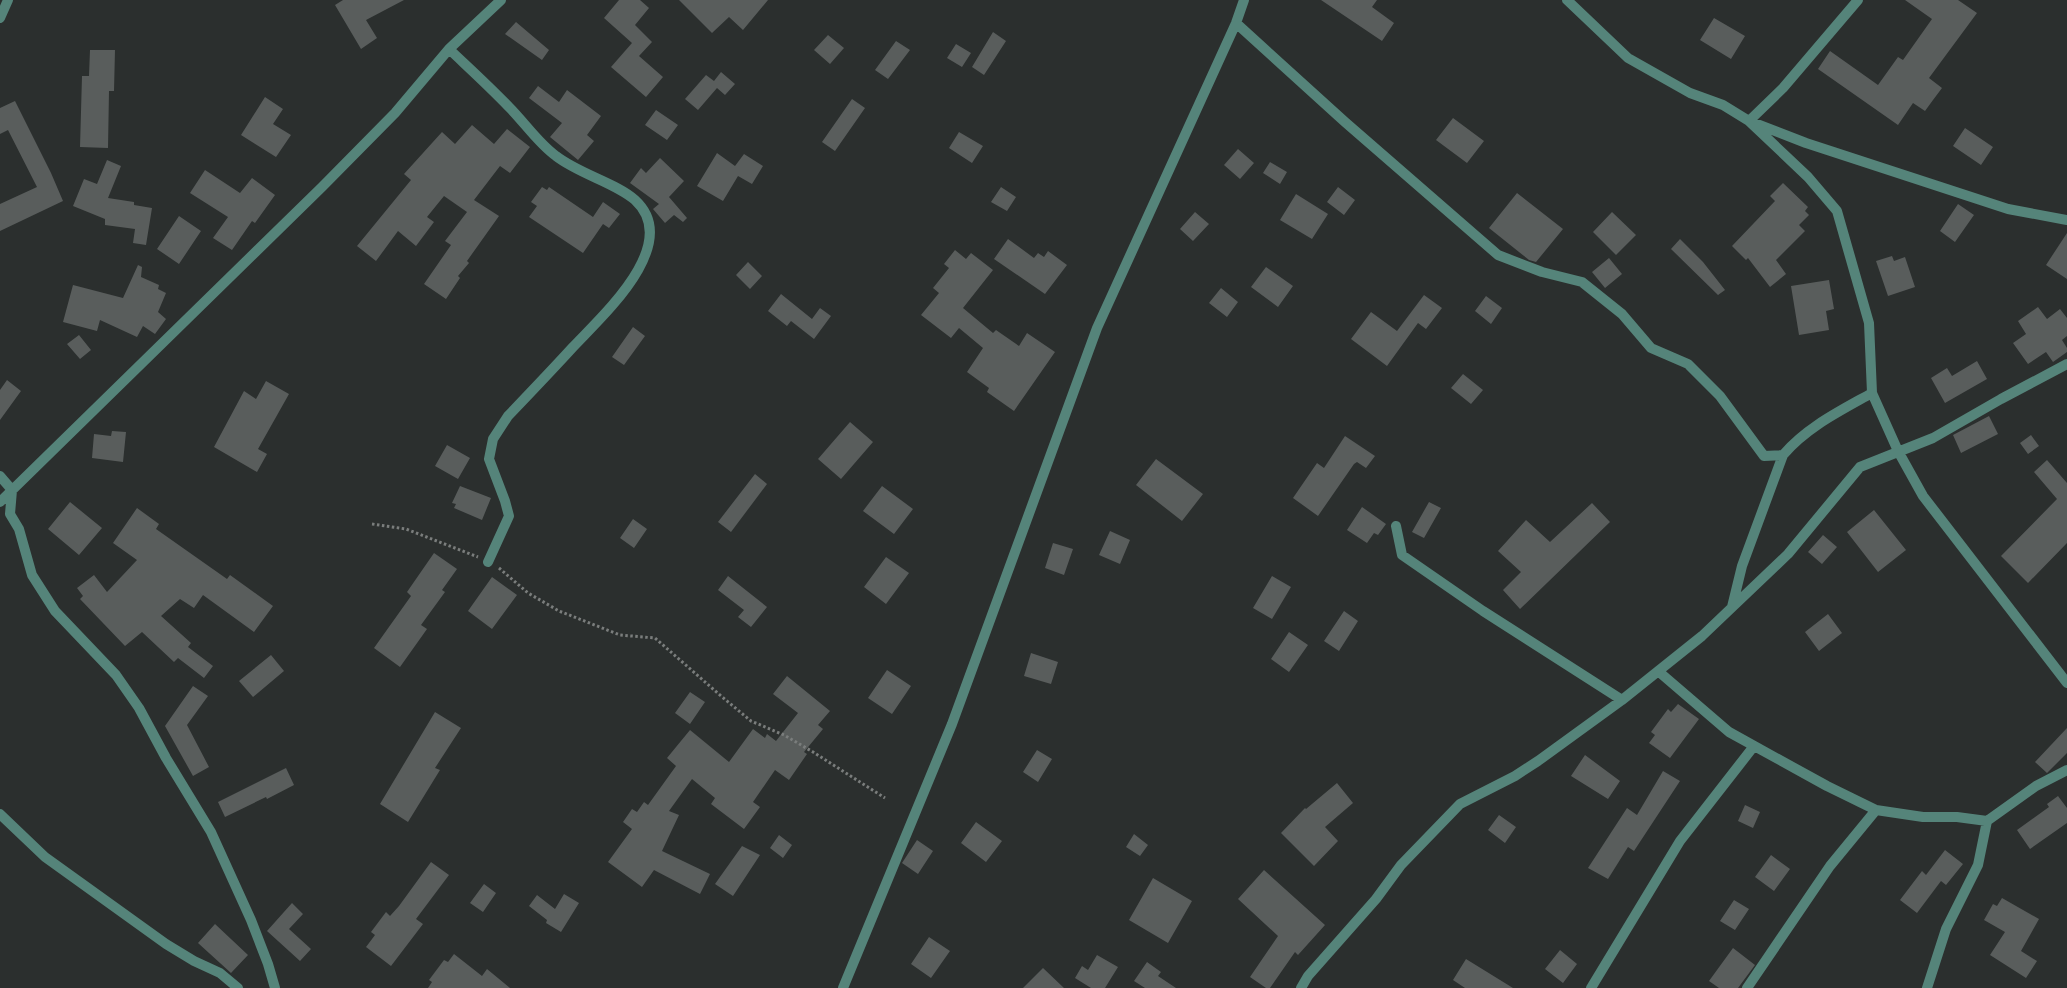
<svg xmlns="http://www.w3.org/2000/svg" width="2067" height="988" font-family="'DejaVu Sans',sans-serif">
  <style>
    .building { fill: #595d5c }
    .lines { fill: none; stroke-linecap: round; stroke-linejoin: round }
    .path { stroke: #7a7d7c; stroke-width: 3; stroke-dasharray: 2.5 2.5; stroke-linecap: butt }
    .street { stroke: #55847a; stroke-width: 10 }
  </style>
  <rect width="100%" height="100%" fill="#2b2f2e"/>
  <!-- building -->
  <path class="building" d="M343,0H404L366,20L377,38L361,49L335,5Z
    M619,0H640L649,8L635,25L652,42L639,56L663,77L646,97L611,67L632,43L604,18Z
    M679,0H768L743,30L729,17L712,33Z
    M1321,0H1377L1372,7L1394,23L1382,41Z
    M1905,0H1958L1977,13L1929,78L1942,88L1933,100L1925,111L1913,103L1898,125L1818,69L1830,51L1878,85L1898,57L1903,60L1932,19Z
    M1714,18L1745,36L1731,59L1700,40Z
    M516,22L549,50L542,60L505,34Z
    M993,32L1006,41L984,75L972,67Z
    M828,35L844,48L830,64L814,50Z
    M896,41L910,50L888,79L875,70Z
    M956,44L971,53L962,67L947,58Z
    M90,50H115L114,91H109L108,148L80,147L82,76H89Z
    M721,72L735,84L725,95L717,88L698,110L685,99L706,75L714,81Z
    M538,86L559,102L567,90L601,116L587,135L594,141L578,160L550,137L562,123L529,98Z
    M265,97L283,109L273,124L291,135L276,157L241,135Z
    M852,99L865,108L835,151L822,142Z
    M15,101L51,173L63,201L0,231V204L37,187L8,130L0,134V108Z
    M656,110L678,125L667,140L645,125Z
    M1453,118L1484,141L1467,163L1436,140Z
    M472,125L494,144L507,129L530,147L510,173L500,166L474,200L499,216L467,261L469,263L458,276L460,278L446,299L424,284L451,245L445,241L467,212L444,196L427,217L434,222L416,246L398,231L376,261L357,246L411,180L404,174L442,132L455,144Z
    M1965,128L1993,147L1981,165L1953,146Z
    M959,132L983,146L972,163L949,148Z
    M1238,149L1254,163L1240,179L1224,165Z
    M717,153L735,166L744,154L763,166L752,184L738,176L723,201L697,186Z
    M660,158L684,181L669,197L687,218L683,222L674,215L665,223L653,209L659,204L630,183L641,168L646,173Z
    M107,160L121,166L108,198L134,202V205L152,208L146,245L133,243L135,229L105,225V219L73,206L84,179L97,184Z
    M1270,162L1287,172L1280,184L1263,173Z
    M205,170L240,193L252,178L275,195L255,223L252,221L232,250L213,238L228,217L190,193Z
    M1783,183L1808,207L1805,211L1809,215L1799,225L1805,231L1776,260L1786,274L1770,287L1748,258L1746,260L1732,246L1775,201L1770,196Z
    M542,187L547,190L549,187L593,217L603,202L620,214L609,228L603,224L583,253L529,217L537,206L531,202Z
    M1001,187L1016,197L1007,211L991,202Z
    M1338,187L1355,200L1344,215L1327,202Z
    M1517,193L1563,229L1536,262L1529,260L1489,228Z
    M1296,194L1328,214L1312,239L1280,220Z
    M1958,204L1974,215L1955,242L1940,231Z
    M1195,212L1209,224L1193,241L1180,229Z
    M1612,212L1636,235L1616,255L1593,232Z
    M179,216L201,231L179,264L157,249Z
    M2067,233V279L2046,265Z
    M1008,239L1034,258L1038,253L1044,257L1048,251L1067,265L1045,294L994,259Z
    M1680,239L1703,262L1725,290L1718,295L1671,249Z
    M955,250L966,259L971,253L993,270L963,308L993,333L996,330L1019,346L1027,333L1055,352L1014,411L987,392L989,388L967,372L983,348L959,328L951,338L921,315L939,293L933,288L949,268L944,264Z
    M1892,256L1894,261L1905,257L1915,287L1888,296L1876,261Z
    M1609,258L1622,274L1605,288L1592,272Z
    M748,262L762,276L750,289L736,275Z
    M138,265L142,267L141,277L159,285L158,289L166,293L158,312L166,319L155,334L143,326L137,337L100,320L97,331L63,322L73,285L123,298Z
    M1266,267L1293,286L1278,307L1251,287Z
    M1829,280L1834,309L1826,311L1829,330L1799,335L1791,286Z
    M1221,288L1238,302L1227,317L1209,303Z
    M781,294L812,319L820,308L831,316L814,339L791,321L787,326L768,311Z
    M1424,295L1442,308L1426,329L1418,323L1387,366L1351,339L1371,312L1397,331Z
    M1486,296L1502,308L1491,324L1475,311Z
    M2038,307L2047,319L2060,309L2067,318V336L2062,340L2067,348V352L2053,362L2046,352L2028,364L2013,343L2026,334L2018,321Z
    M633,327L645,336L624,365L612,357Z
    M79,335L91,350L80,359L67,344Z
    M1977,361L1987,379L1945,403L1931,378L1947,368L1952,376Z
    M1463,374L1483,390L1471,404L1451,388Z
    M7,380L21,391L0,420V390Z
    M266,381L289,394L258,449L267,454L257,472L214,447L244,391L256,399Z
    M1989,416L1998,434L1961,453L1953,435Z
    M850,422L873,442L841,479L818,459Z
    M112,431L126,432L123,462L92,458L94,434L111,436Z
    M2031,435L2039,446L2028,454L2020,443Z
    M1345,436L1375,456L1366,468L1357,462L1354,464L1318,516L1293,498L1317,463L1324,468Z
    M447,445L470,458L458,479L435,466Z
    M1156,459L1203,494L1182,521L1136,485Z
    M2047,460L2067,483V543L2028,583L2001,556L2057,499L2034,472Z
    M755,474L767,484L731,532L718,522Z
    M460,486L491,498L482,520L454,508L456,504L452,503Z
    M882,486L913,509L894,534L863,511Z
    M70,502L102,528L79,555L48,529Z
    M1429,502L1441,508L1424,538L1412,532Z
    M1592,503L1610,522L1520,609L1503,590L1521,572L1498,551L1526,520L1550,542Z
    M1362,507L1386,524L1378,535L1374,533L1367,543L1347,530Z
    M137,508L159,524L156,529L227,579L230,575L273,606L254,632L203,595L194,608L180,599L161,616L191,643L188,647L213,666L204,678L178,658L174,662L142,632L125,646L80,599L83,596L77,588L94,575L107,592L137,560L113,543Z
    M1874,510L1906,550L1878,572L1847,532Z
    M633,519L647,529L634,548L620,538Z
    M1110,531L1130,540L1120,564L1099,555Z
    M1823,535L1837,547L1822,564L1808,552Z
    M1053,543L1073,549L1064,575L1045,568Z
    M434,553L457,569L442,590L445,592L421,625L427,629L400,667L374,648L411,596L407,592Z
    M886,557L909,573L886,604L864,587Z
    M728,576L767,607L751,627L738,617L744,610L718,590Z
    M1272,576L1291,587L1272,619L1253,608Z
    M492,577L517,595L492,629L468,611Z
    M1344,611L1358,621L1339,651L1324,641Z
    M1828,614L1842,633L1819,651L1805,632Z
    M1289,632L1308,645L1289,672L1271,659Z
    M1031,653L1058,662L1051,684L1024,676Z
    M271,655L284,671L253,697L239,681Z
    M887,670L911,686L892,714L868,698Z
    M787,676L830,711L818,725L823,729L804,752L807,754L789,780L775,770L753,802L760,807L744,829L711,804L715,798L692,779L669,811L679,815L662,851L710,874L700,894L654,870L642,887L608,862L632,829L623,822L632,809L637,812L644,802L648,805L676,766L667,758L690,730L729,762L753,729L765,738L767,734L776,741L798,713L773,694Z
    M193,686L208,696L187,725L209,767L193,776L165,726Z
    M690,692L705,702L690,724L675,713Z
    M1678,704L1699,719L1670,758L1649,743L1655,735L1651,732L1668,709L1671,712Z
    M435,712L461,728L435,768L440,770L408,822L380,804Z
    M2067,728V753L2047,773L2035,762Z
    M1037,750L1052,759L1038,782L1023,772Z
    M1585,755L1620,781L1608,799L1571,776Z
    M286,768L294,785L267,799L266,797L225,817L218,802Z
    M1663,771L1680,781L1634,851L1628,847L1608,879L1588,868L1627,808L1637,815Z
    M1337,783L1353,803L1325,827L1338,841L1314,866L1281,833L1305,808L1306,809Z
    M2058,796L2067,808V823L2030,849L2017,830L2049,807L2047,804Z
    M1745,805L1760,812L1753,828L1738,821Z
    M1499,815L1516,827L1505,843L1488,830Z
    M976,822L1002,841L986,862L961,843Z
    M1134,834L1148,845L1140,856L1126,847Z
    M779,835L792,845L783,858L770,848Z
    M917,840L933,851L918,874L902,863Z
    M742,846L760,855L733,896L715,884Z
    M1945,850L1963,864L1946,885L1941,881L1917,913L1900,900L1922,871L1926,875Z
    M1771,855L1790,869L1774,891L1755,877Z
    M431,862L449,875L416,919L423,924L391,966L366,947L375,935L371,932L386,912L390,916L399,906Z
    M1264,870L1325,925L1298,955L1295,952L1270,988H1266L1250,977L1278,936L1238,899Z
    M1153,878L1192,901L1168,943L1129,920Z
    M484,884L496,893L483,912L470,903Z
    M564,894L579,903L561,932L546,923L547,920L529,906L537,895L555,909Z
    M2002,898L2039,919L2021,951L2037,961L2026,978L1990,955L2005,932L1984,920L1993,904L1997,906Z
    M1734,900L1749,909L1735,930L1720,921Z
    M292,903L303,914L289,929L311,949L300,961L267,931Z
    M215,924L248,955L231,973L198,943Z
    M929,937L950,951L931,978L911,964Z
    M1733,948L1755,965L1738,988H1719L1709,981Z
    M1560,950L1577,964L1563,983L1545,969Z
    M454,954L482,976L487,969L510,988H428L432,982L429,980L444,960L448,962Z
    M1097,955L1118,967L1105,988H1091L1075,978L1082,966L1088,970Z
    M1466,959L1513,988H1465L1453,980Z
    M1147,962L1161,972L1158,976L1176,988H1145L1134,981Z
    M1043,968L1064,988H1023Z"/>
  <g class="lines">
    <!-- path -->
    <path class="path" d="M372,524L406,529L478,557
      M499,568L528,593L559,611L620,635L655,638L721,696L751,721L784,735L813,752L885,798"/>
    <!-- street -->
    <path class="street" d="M1567,0L1628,58L1690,93L1723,105L1749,121L1806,143L2008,209L2067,220
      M1858,0L1783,88L1749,121L1808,177L1837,211L1869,323L1872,393L1898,451L1923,496L2067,683
      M0,18L8,0
      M1236,23L1345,122L1498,255L1542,272L1582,282L1622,314L1651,348L1688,364L1720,396L1764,456L1783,455
      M449,49C469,68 490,87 509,107C525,123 538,143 556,156C579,174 616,183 635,200C683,244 602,316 573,347C552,370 530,393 508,416L493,439L489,459L505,501L509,516L488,562
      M0,476L12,490L10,514L19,529L32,575L55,611L116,675L139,708L166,758L211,832L251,920L268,964L275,988
      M0,502L322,187L395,113L449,49L501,0
      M1396,526L1402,555L1483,611L1622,700
      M1732,607L1742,566L1783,455C1807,427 1840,411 1872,393
      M1658,671L1729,732L1827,786L1876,810L1923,817H1957L1987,821
      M0,814L45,857L166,944L194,961L220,973L238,988
      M843,988L952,724L1097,328L1236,23L1244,0
      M1301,988L1308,976L1376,899L1401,865L1460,804L1515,776L1538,761L1622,700L1702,636L1788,554L1860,467L1933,438L2001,399L2067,364
      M1591,988L1680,841L1754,746
      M1747,988L1830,866L1876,810
      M1927,988L1946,929L1978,865L1987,821L2036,786L2067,770"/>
  </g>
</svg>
